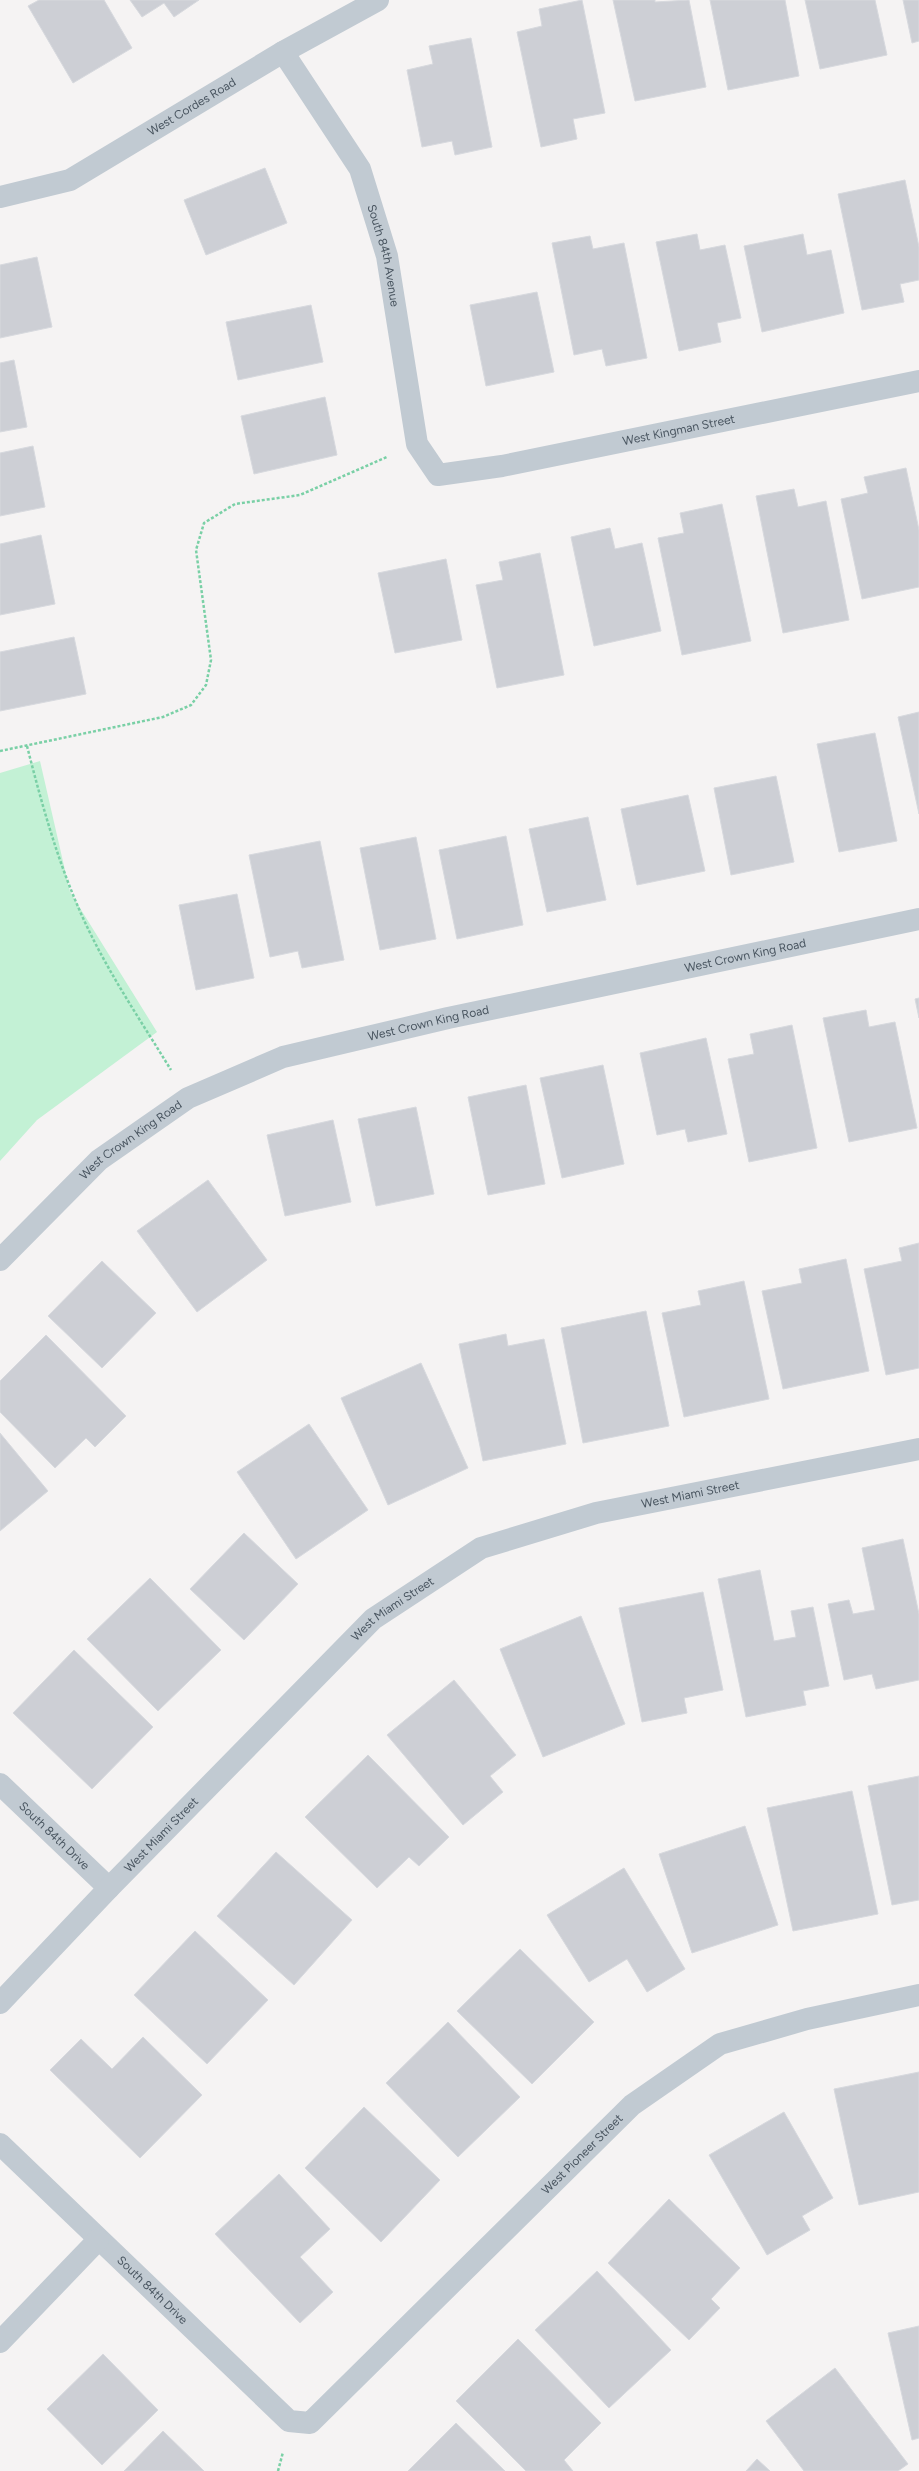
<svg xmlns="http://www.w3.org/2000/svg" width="919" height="2471" font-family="Figtree,sans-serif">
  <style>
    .green { fill: #c3f1d5 }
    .building { fill: #cdcfd5; stroke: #d7d9de }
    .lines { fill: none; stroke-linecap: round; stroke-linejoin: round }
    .path { stroke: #7ad0a6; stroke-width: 2.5; stroke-dasharray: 3 2; stroke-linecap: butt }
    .minor { stroke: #c1cad2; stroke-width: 22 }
    .labels { text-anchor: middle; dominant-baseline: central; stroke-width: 3; stroke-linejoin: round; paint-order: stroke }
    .street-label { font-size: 12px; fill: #4a5661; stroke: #fff }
  </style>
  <rect width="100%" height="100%" fill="#f5f3f3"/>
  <!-- green -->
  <path class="green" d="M40,761L70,892L157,1032L37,1120L0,1161V773Z"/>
  <!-- building -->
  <path class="building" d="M39,0H104L132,48L73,83L28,6Z
    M130,0H199L174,17L164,3L142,17Z
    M582,0L605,113L573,119L577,139L541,147L517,32L542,26L539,9Z
    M613,0H655V2L689,0L706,87L635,101Z
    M710,0H785L799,76L728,90Z
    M805,0H875L887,55L820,69Z
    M903,0H919V41L912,43Z
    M471,38L492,147L455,155L452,141L422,147L407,70L433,64L429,46Z
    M265,168L287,223L206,255L184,200Z
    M905,180L919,247V280L900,284L904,302L862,310L838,194Z
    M697,234L700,250L725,245L741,318L717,323L721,342L679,351L656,242Z
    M803,234L807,255L831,250L844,313L762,332L744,246Z
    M590,236L593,249L624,243L647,358L606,366L602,349L574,355L552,243Z
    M37,257L52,327L0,338V265Z
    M537,292L554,372L486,386L470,305Z
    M311,305L323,362L238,380L226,322Z
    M14,360L27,427L0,432V363Z
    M325,397L337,455L254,474L241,416Z
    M33,446L45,507L0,516V453Z
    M906,468L919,530V587L862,599L841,499L868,493L864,477Z
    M794,489L798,507L826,501L849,620L783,633L756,496Z
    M722,504L751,641L682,655L658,538L684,533L680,513Z
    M610,528L615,549L642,543L661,631L594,646L571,537Z
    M41,535L55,604L0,615V544Z
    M540,553L564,675L497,688L476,585L503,580L499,562Z
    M446,559L462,640L395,653L378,573Z
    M74,637L86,694L0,711V652Z
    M919,712V814L898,717Z
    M875,733L897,841L839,852L817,744Z
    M776,776L794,862L731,875L714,788Z
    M688,795L705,871L637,885L621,809Z
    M588,817L606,900L547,912L529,829Z
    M506,836L523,925L457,939L439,850Z
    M416,837L436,939L380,950L360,848Z
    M320,841L344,960L302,968L298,951L270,957L249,855Z
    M237,894L254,978L196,990L179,905Z
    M919,998V1018L915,999Z
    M866,1010L869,1027L895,1022L917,1128L849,1142L823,1018Z
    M792,1025L817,1148L749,1162L728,1059L754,1054L750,1034Z
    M706,1038L727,1134L688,1142L685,1129L657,1135L640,1053Z
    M603,1065L624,1164L562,1178L540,1078Z
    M526,1085L545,1184L488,1195L468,1097Z
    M416,1107L434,1194L376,1206L358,1119Z
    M333,1120L351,1202L285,1216L267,1135Z
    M208,1180L267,1260L197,1312L137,1231Z
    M919,1243V1368L886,1375L864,1269L902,1261L899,1248Z
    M846,1259L869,1371L783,1389L762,1291L802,1283L799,1269Z
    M102,1261L156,1313L102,1368L48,1316Z
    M744,1281L769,1399L684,1417L662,1313L701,1305L698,1291Z
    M646,1311L669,1426L583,1443L561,1328Z
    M506,1334L508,1346L544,1339L566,1444L483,1461L459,1344Z
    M46,1335L126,1416L95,1447L86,1438L55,1468L0,1412V1381Z
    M421,1363L468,1468L388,1505L341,1398Z
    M309,1424L368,1510L296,1559L237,1472Z
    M0,1433L48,1491L0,1531Z
    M244,1533L298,1584L244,1640L190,1589Z
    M903,1539L919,1614V1680L876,1689L872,1674L844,1680L828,1604L849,1600L853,1614L875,1610L862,1548Z
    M760,1570L774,1641L796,1637L791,1611L813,1607L829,1686L803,1691L806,1705L746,1717L718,1579Z
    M150,1578L221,1650L158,1711L87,1639Z
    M703,1592L723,1690L684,1698L687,1713L642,1722L619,1608Z
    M581,1616L625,1724L543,1757L500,1649Z
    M74,1650L153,1727L92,1789L13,1713Z
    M454,1680L516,1755L490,1776L503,1792L463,1825L387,1735Z
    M368,1755L449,1837L419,1866L409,1857L377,1888L305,1817Z
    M919,1776V1900L892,1905L868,1786Z
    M852,1791L878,1914L793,1931L767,1808Z
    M745,1826L778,1925L692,1953L659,1854Z
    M276,1852L352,1920L294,1985L217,1916Z
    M624,1868L685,1969L647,1992L627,1959L589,1982L547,1915Z
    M195,1931L268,2000L207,2064L134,1995Z
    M520,1949L594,2022L532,2084L457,2011Z
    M448,2022L520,2097L458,2157L386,2083Z
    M143,2037L202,2095L140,2158L50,2070L81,2039L112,2069Z
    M919,2072V2192L859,2205L834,2089Z
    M364,2107L440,2180L381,2242L305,2168Z
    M784,2112L833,2198L802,2216L810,2230L767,2255L709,2155Z
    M279,2174L330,2229L300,2257L333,2292L300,2323L215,2234Z
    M669,2199L740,2268L711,2299L720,2308L689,2340L608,2263Z
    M597,2271L671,2350L609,2408L535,2330Z
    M919,2326V2438L912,2440L888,2333Z
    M518,2339L601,2423L564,2460L573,2471H526L456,2401Z
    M103,2354L158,2410L102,2465L47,2409Z
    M835,2368L908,2464L898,2471H804L766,2421Z
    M456,2423L505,2471H408Z
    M163,2431L204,2471H124Z
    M757,2459L770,2471H746Z"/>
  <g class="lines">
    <!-- path -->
    <path class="path" d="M27,746C42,805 58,863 83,918C107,971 141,1021 171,1070
      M0,751L163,717L191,705L206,685L211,660L196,550L204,523L235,504L300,495L387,457
      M278,2471L283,2452"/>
    <!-- minor -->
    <g class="minor">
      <path id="s1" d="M283,52L360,169L387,256L417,444L438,475L502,466L919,381"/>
      <path id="s2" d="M0,197L70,180L283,52L378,0"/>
      <path id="s3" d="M0,1260L99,1160L188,1098L283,1057L448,1018L919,919"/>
      <path id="s4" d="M0,1784L109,1888"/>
      <path id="s5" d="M0,2003L109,1888L373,1619L481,1548L596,1513L919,1449"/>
      <path id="s6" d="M0,2144L289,2421L310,2423L632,2105L720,2044L807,2019L919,1995"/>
      <path d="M0,2342L98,2240"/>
    </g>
  </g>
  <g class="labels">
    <!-- street labels -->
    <g class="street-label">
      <text stroke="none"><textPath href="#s2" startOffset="214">West Cordes Road</textPath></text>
      <text stroke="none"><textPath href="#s1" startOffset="230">South 84th Avenue</textPath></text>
      <text stroke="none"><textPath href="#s1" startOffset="704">West Kingman Street</textPath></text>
      <text stroke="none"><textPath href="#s3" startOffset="826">West Crown King Road</textPath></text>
      <text stroke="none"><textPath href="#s3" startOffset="502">West Crown King Road</textPath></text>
      <text stroke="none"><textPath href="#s3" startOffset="178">West Crown King Road</textPath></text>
      <text stroke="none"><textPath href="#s5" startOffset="881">West Miami Street</textPath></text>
      <text stroke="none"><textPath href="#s5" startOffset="557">West Miami Street</textPath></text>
      <text stroke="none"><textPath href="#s5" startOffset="233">West Miami Street</textPath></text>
      <text stroke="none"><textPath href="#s4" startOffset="75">South 84th Drive</textPath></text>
      <text stroke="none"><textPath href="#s6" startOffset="804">West Pioneer Street</textPath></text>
      <text stroke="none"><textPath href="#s6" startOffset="211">South 84th Drive</textPath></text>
    </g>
  </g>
</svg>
